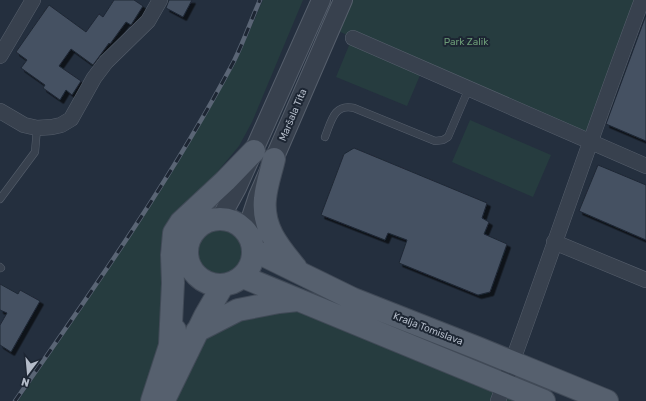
<svg xmlns="http://www.w3.org/2000/svg" width="646" height="401" font-family="Rubik,sans-serif">
  <style>
    .green { fill: #263c3f }
    .building { fill: #455162; stroke: #1f2835; filter: url(#shadow) }
    .lines { fill: none; stroke-linecap: round; stroke-linejoin: round }
    .service-casing { stroke: #565f6c; stroke-width: 8 }
    .minor-casing { stroke: #565f6c; stroke-width: 16 }
    .tertiary-casing { stroke: #565f6c; stroke-width: 20 }
    .primary-casing { stroke: #414a57; stroke-width: 24 }
    .service { stroke: #38414e; stroke-width: 7 }
    .minor { stroke: #38414e; stroke-width: 15 }
    .tertiary { stroke: #38414e; stroke-width: 18 }
    .primary { stroke: #56606e; stroke-width: 22 }
    .rail-casing { stroke: #5a6575; stroke-width: 4.5 }
    .rail { stroke: #1d2633; stroke-width: 3; stroke-dasharray: 9; stroke-linecap: butt }
    .labels { text-anchor: middle; dominant-baseline: central; stroke-width: 4; stroke-linejoin: round; paint-order: stroke }
    .park-label { font-size: 10px; fill: #6b9a76; stroke: #1d2633 }
    .street-label { font-size: 10px; fill: #b4bcc9; stroke: #1d2633 }
  </style>
  <defs>
    <filter id="shadow"><feDropShadow dx="3.5" dy="3.5" stdDeviation="0" flood-color="#0009"/></filter>
  </defs>
  <rect width="100%" height="100%" fill="#242f3e"/>
  <!-- green -->
  <path class="green" d="M263,0H303L252,122L239,146L208,183L165,228L160,250L162,270V336L141,401H18L130,237L194,135L236,62Z
    M343,0H642L591,141L331,28Z
    M350,43L421,73L407,106L336,77Z
    M470,120L551,155L533,197L452,162Z
    M189 252a31 31 0 1 1 62 0a31 31 0 1 1-62 0Z
    M279,302L544,401H163L197,331Z"/>
  <!-- building -->
  <path class="building" d="M114,0H134L143,6L131,25L126,22L110,44L109,43L93,65L71,49L59,66L81,81L72,95L66,90L60,100L43,88L45,85L21,68L27,60L16,52L49,5L86,32L99,14L103,17Z
    M169,0H192L183,17L166,8Z
    M646,15V141L606,124Z
    M354,148L487,203L482,218L489,222L484,234L507,244L490,292L478,295L399,263L407,240L388,233L385,240L321,215L344,154Z
    M598,165L646,185V240L579,211Z
    M0,284L18,294L20,290L40,301L11,352L0,345V325L7,313L0,310Z"/>
  <g class="lines">
    <!-- service casing -->
    <g class="service-casing">
      <path id="service" d="M325,137C331,122 334,103 354,108L435,141L443,140L448,137L469,88
        M0,199L35,152L37,128
        M0,267L1,268"/>
    </g>
    <!-- minor casing -->
    <g class="minor-casing">
      <path id="minor" d="M353,38L646,166
        M0,56L33,0
        M0,111L24,125L37,128L52,127L61,125L71,119L94,78L106,62L148,21L160,0
        M554,242L646,280
        M498,401C547,268 592,133 642,0"/>
    </g>
    <!-- tertiary casing -->
    <g class="tertiary-casing">
      <path id="tertiary" d="M220,219L237,188L321,0
        M246,232L258,196L343,0"/>
    </g>
    <!-- primary casing -->
    <g class="primary-casing">
      <path id="primary" d="M274,159C271,172 266,186 265,199C262,228 279,247 296,268
        M187 252a33 33 0 1 1 66 0a33 33 0 1 1-66 0Z
        M253,250L353,299L480,349L607,401
        M243,277L544,401
        M197,331L238,310L279,302L298,300
        M170,344L173,283L172,255L174,233L181,222L225,181L254,151
        M164,400L205,316L223,285
        M152,401L175,330"/>
    </g>
    <!-- service -->
    <use href="#service" class="service"/>
    <!-- minor -->
    <use href="#minor" class="minor"/>
    <!-- tertiary -->
    <use href="#tertiary" class="tertiary"/>
    <!-- primary -->
    <use href="#primary" class="primary"/>
    <!-- rail casing -->
    <g class="rail-casing">
      <path id="rail" d="M15,401C92,291 171,180 234,61C244,41 251,20 260,0"/>
    </g>
    <!-- rail -->
    <use href="#rail" class="rail"/>
  </g>
  <g class="labels">
    <!-- park labels -->
    <g class="park-label">
      <text x="466" y="42">Park Zalik</text>
    </g>
    <!-- street labels -->
    <g class="street-label">
      <text transform="translate(293 115) rotate(-67)">Maršala Tita</text>
      <text transform="translate(428 329) rotate(21)">Kralja Tomislava</text>
    </g>
  </g>
  <!-- north arrow -->
  <g transform="translate(28 373) rotate(196)" stroke="#1d2633" stroke-width="3" paint-order="stroke">
  <path d="M0-3L7 15L0 10L-7 15Z" fill="#b4bcc9"/>
  <text y="-6" font-size="11" font-weight="bold" text-anchor="middle" fill="#b4bcc9">N</text>
  </g>
</svg>
